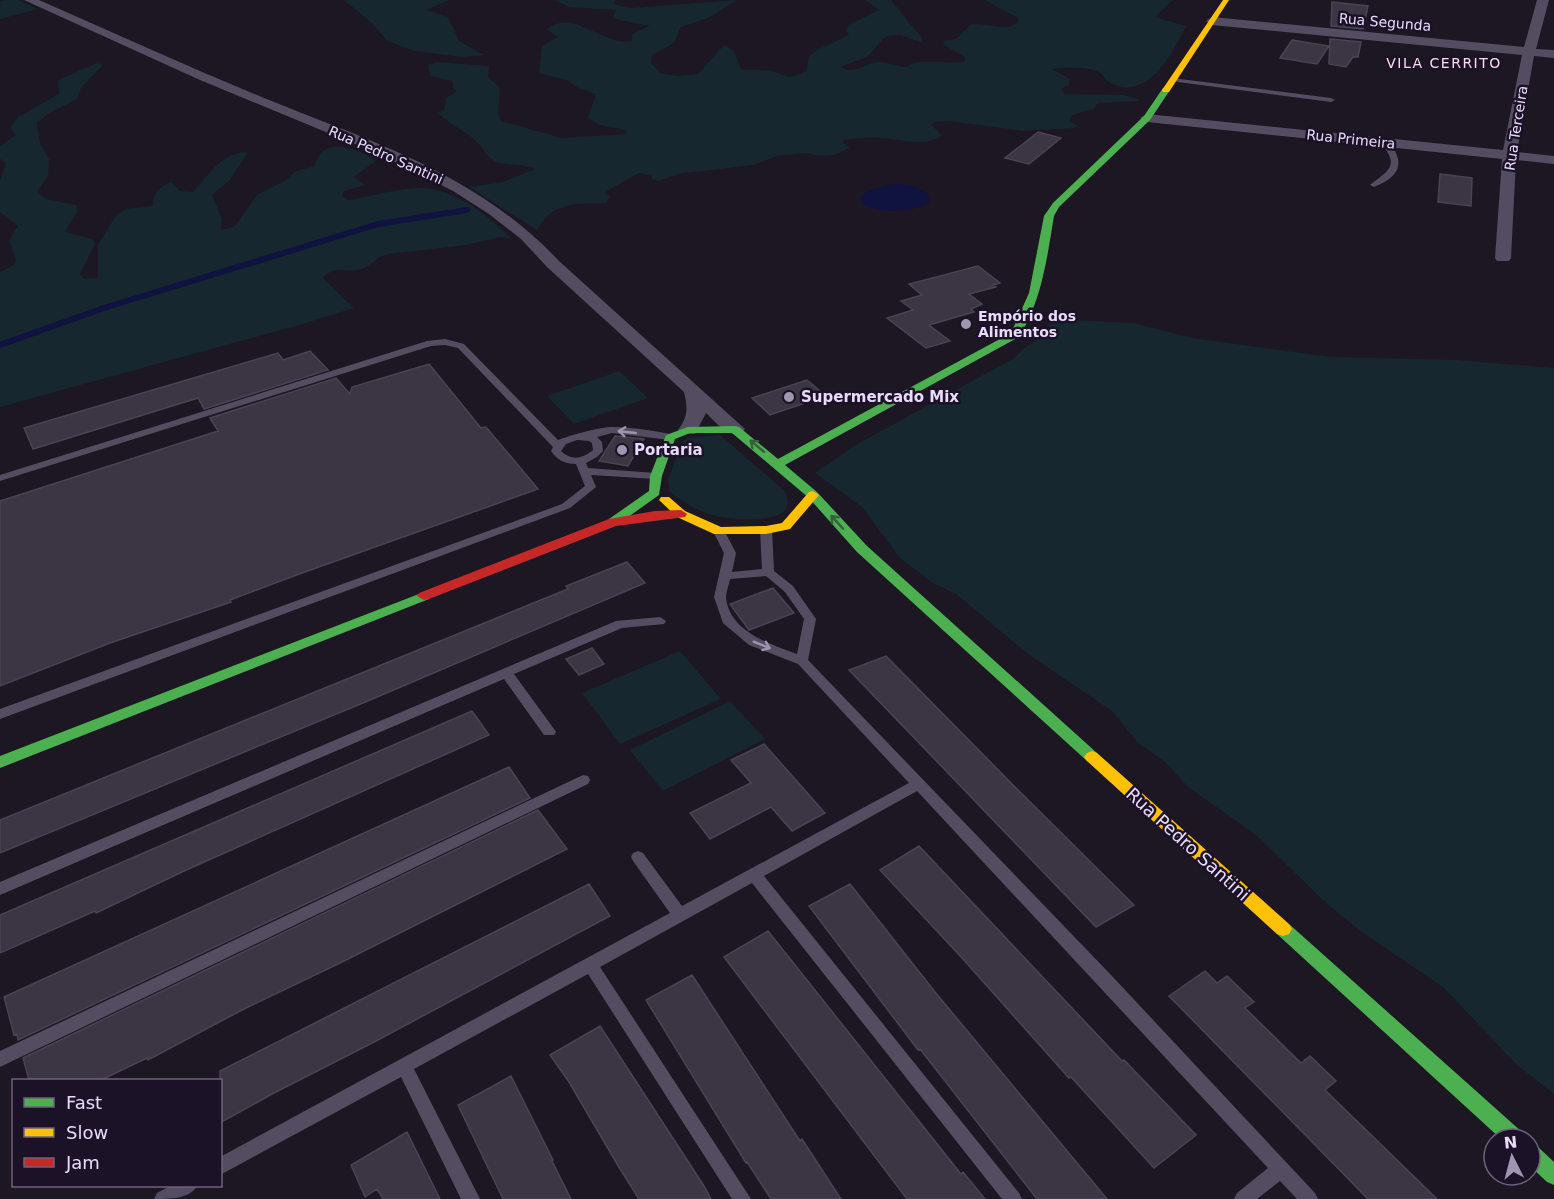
<svg xmlns="http://www.w3.org/2000/svg" width="1554" height="1199" font-family="'DejaVu Sans',sans-serif">
  <style>
    .green { fill: #16272f }
    .water { fill: #101240 }
    .lines { fill: none; stroke-linecap: round; stroke-linejoin: round }
    .stream { stroke: #101240; stroke-width: 6 }
    .building { fill: #3c3544; stroke: #4c4255; stroke-width: 1.5 }
    .lane { fill: #544d62; fill-rule: evenodd }
    .street { fill: #544d62; fill-rule: evenodd }
    .fast { fill: #4caf50; fill-rule: evenodd }
    .slow { fill: #ffc107; fill-rule: evenodd }
    .jam { fill: #c62828; fill-rule: evenodd }
    .oneway { stroke: #9e94af }
    .oneway2 { stroke: #34603c }
    .poi-dot { fill: #a196b0; stroke: #1c1227; stroke-width: 2 }
    .labels { text-anchor: middle; dominant-baseline: central; stroke-width: 5; stroke-linejoin: round; paint-order: stroke }
    .far-street-label { font-size: 14px; fill: #e9dbfc; stroke: #1c1227 }
    .far-neighbourhood-label { font-size: 14px; letter-spacing: 1.5px; fill: #fcdde7; stroke: #1c1227 }
    .far-poi-label { font-size: 14px; font-weight: bold; fill: #e9dbfc; stroke: #1c1227; text-anchor: start }
    .poi-label { font-size: 15px; font-weight: bold; fill: #e9dbfc; stroke: #1c1227; text-anchor: start }
    .near-street-label { font-size: 18px; fill: #e9dbfc; stroke: #1c1227 }
  </style>
  <rect width="100%" height="100%" fill="#1c1722"/>
  <!-- green -->
  <path class="green" d="M5,0H18L38,9L0,19V2Z
    M344,0H449L426,10L448,17L459,41L484,55L462,57L415,51L387,41L374,25Z
    M554,0H615L613,4L631,8L737,0L708,18L681,27L674,43L652,55L651,63L660,73L678,76L698,74L724,45L734,51L741,69C750,71 760,69 770,71C789,74 783,82 806,71L809,56L817,50L849,35L846,31L848,25L879,10L865,0H891L922,38L921,42L900,35H892L885,37L867,57L840,67C854,75 864,64 877,62C886,61 897,67 907,67C918,56 949,66 965,61V57L944,45L943,42L957,38L970,25C987,21 1006,34 1019,21L1018,18L985,0H1173L1155,17L1186,26C1173,52 1148,104 1109,82C1105,80 1103,74 1099,72C1090,67 1063,67 1052,69L1070,79L1069,85L1061,89L1065,94L1124,95L1139,99L1137,101L1098,103L1094,109L1072,115L1069,121L1078,126L1074,128L1023,131L949,121L935,122L931,124L942,136C922,148 903,139 882,138C870,137 856,138 844,140L843,143L850,148L834,155L819,156L806,153L777,156L753,165L678,174L659,181L652,179V176L639,173L604,193L610,196L606,203C577,204 553,201 537,230L469,187L503,182L535,169C520,163 510,166 497,162C488,159 483,148 477,142C466,131 450,125 438,113L444,110L446,98L457,91L453,88V81L430,76L428,65L436,62L489,66L488,77L500,88L498,113L501,121L562,138L627,134L626,130L600,125L588,118L596,94L576,87L569,81L539,73L542,46L558,37L547,30C572,6 605,48 632,41V34L650,26L615,19L613,17L616,10L569,7Z
    M97,63L103,65L81,88L77,99L48,114L37,123L40,144L49,159L48,176L37,191L46,199L76,205L78,210L65,232L93,239L95,244L80,274L84,279L98,278V244L117,214L127,209L153,206C153,193 159,187 171,182L180,191L193,192C209,174 221,154 246,152V156L230,180L212,195L222,219L221,230L234,227L257,195L290,178L294,172L314,166C316,162 318,156 321,153C336,138 363,152 376,161L354,177L365,185L344,191L342,196L348,200C369,197 407,186 426,188C458,192 490,216 512,239L500,237L466,245L389,254C375,257 375,263 364,268C349,275 335,263 323,278L354,308L303,324L0,407V272L14,265L16,260L9,240L18,226L0,212V180L6,163L0,159V146L16,135L10,128L18,117L59,94L58,80Z
    M1067,320L1134,323L1192,338L1331,357L1457,360L1554,368V1094L1517,1065L1443,987L1360,931L1323,900L1256,835L1188,787L1164,761L1138,743L1112,711L1028,654L956,594L933,583L900,558L862,507L815,473L854,446L1016,357C1027,341 1040,345 1050,324Z
    M619,371L648,398L574,424L547,396Z
    M720,435L785,491C804,529 726,520 709,514C694,509 681,501 669,491L668,480L682,441L688,438Z
    M680,651L721,699L620,744L582,693Z
    M730,701L765,739L663,791L630,750Z"/>
  <!-- water -->
  <path class="water" d="M893,184C908,184 917,186 929,195L930,202C912,213 880,214 862,204L861,196L871,190Z"/>
  <g class="lines">
    <!-- stream -->
    <path class="stream" d="M0,345L104,308L378,224L467,210"/>
  </g>
  <!-- building -->
  <path class="building" d="M1332,2L1368,6L1363,29L1331,26Z
    M1330,39L1361,42L1358,57H1353L1346,67L1329,64Z
    M1292,40L1329,46L1317,64L1280,58Z
    M1038,132L1061,138L1029,164L1005,158Z
    M1440,174L1472,178L1471,206L1438,202Z
    M978,266L1000,283L993,285L996,287L969,294L982,304L971,309L974,312L929,325L950,341L926,348L887,318L913,310L901,301L922,295L909,284Z
    M310,351L328,370L204,409L198,398L33,449L24,428L278,353L283,360Z
    M429,364L481,428L486,427L538,489L302,573L230,600L231,602L110,643L0,686V501L218,431L210,418L336,378L350,394L352,387Z
    M807,380L826,396L770,415L752,398Z
    M615,436L644,439L628,466L599,461Z
    M627,562L645,583L363,703L0,853V820L568,589L566,586Z
    M773,588L794,613L749,630L730,604Z
    M592,648L604,664L579,675L566,659Z
    M886,656L1012,784L1134,905L1096,927L849,670Z
    M472,711L489,735L184,871L96,913L95,911L0,953V915Z
    M764,744L825,813L792,831L771,807L710,839L690,813L751,783L731,760Z
    M509,767L530,798L18,1040L17,1034L14,1035L4,997Z
    M538,810L567,849L340,963L242,1010L148,1060L147,1058L101,1080H29L23,1058Z
    M919,846L1122,1061L1124,1060L1196,1135L1154,1168L1071,1077L1069,1078L962,958L880,870Z
    M589,884L610,916L376,1041L274,1093L220,1123V1071Z
    M850,884L935,992L1107,1199H1037L920,1049L918,1050L809,906Z
    M768,931L961,1174L963,1172L985,1199H907L724,957Z
    M1205,971L1217,983L1227,976L1254,1002L1245,1008L1301,1063L1310,1056L1336,1081L1325,1090L1437,1199H1368L1169,996Z
    M692,975L800,1141L802,1139L841,1199H771L747,1162L746,1163L646,1000Z
    M600,1026L704,1186L711,1199H639L620,1169L569,1082L550,1055Z
    M511,1076L553,1160L552,1161L571,1199H503L458,1105Z
    M407,1132L440,1199H383L377,1189L365,1197L351,1165Z"/>
  <g class="lines">
    <!-- lane -->
    <path class="lane" d="M1172,78L1331,98L1335,100L1331,102L1170,81L1169,80Z
      M1381,140H1387C1406,161 1401,177 1374,187L1370,185C1390,169 1400,166 1380,142Z
      M445,339L464,344L558,440C571,435 599,427 613,427C630,427 657,431 674,435L675,437L670,440L612,433L597,437L602,442L603,451L597,457L586,463L588,468L656,473L661,476L656,479L591,475L596,487L570,508L0,719V709L562,504L585,486L576,464C565,464 557,460 551,451L553,447L458,348L445,345L431,346L0,481V475L427,341ZM577,440L589,441L592,443L593,450C582,459 571,461 561,451L566,444Z
      M766,526L772,530L774,571L793,586L816,619L808,660L1112,976L1315,1193L1318,1199H1297L1280,1181L1257,1199H1234L1237,1193L1268,1168L917,791L764,876L1019,1193L1022,1199H1002L752,883L600,967L751,1199H732L588,974L414,1069L480,1199H461L401,1077L220,1175V1157L670,913L633,861L631,857L633,853L638,851L643,853L682,906L909,783L798,664L749,645L723,623L714,597L724,553L713,531L715,528H723L736,553L732,572L762,569L760,530ZM766,576L785,592L804,619L797,654C770,644 730,632 726,598C726,592 729,585 730,579Z
      M660,617L666,621L664,624L622,628L514,674L554,729L556,732L554,735H544L504,679L0,895V882L616,621Z
      M583,775L588,776L590,780L588,784L0,1067V1051Z
      M170,1186H197C190,1199 169,1199 154,1199L157,1193Z"/>
    <!-- street -->
    <path class="street" d="M24,0H39C114,33 189,67 264,98C372,142 476,173 559,261L745,429L742,433C726,437 717,423 706,413L695,434H681L678,430C688,417 688,408 684,392L547,267L521,239L489,214L453,191L374,152L200,80Z
      M1537,0H1549L1536,49L1554,50V58L1534,56L1517,152L1554,156V164L1516,160L1511,258L1509,261H1497L1495,258L1502,159L1147,122L1140,118L1147,114L1503,150L1522,55L1212,25L1206,21L1212,17L1524,47Z"/>
    <!-- fast -->
    <path class="fast" d="M1163,88L1170,90L1150,120L1059,207L1054,216C1047,258 1042,300 1019,337L785,465L817,492L867,546L1097,753L1100,757L1097,761L1092,763L1087,761L857,552L809,498L732,433H690L675,439L662,476L659,495L617,525H609L607,522L609,519L649,491L650,476L666,435L688,427L735,426L739,427L778,459L1011,333L1029,293L1044,216L1053,203L1144,116Z
      M424,592L431,596L429,599L0,768V756Z
      M1283,922L1289,924L1522,1132L1525,1139H1501L1277,934L1274,929L1277,924Z
      M1530,1143L1537,1146L1554,1162V1185L1547,1182L1530,1166Z"/>
    <!-- slow -->
    <path class="slow" d="M1223,0H1229L1169,92H1163L1162,90Z
      M813,491L819,495L790,529L766,534H714L677,517L659,500L661,497H669L685,511L721,527L766,526L782,523L809,492Z
      M1092,751L1097,753L1289,924L1292,929L1289,934L1283,936L1277,934L1087,761L1084,757L1087,753Z"/>
    <!-- jam -->
    <path class="jam" d="M681,510L687,514L685,517L616,526L429,599L424,600L417,596L419,593L609,519L655,511Z"/>
  </g>
  <!-- one-way arrows -->
  <defs><path id="oneway-shaft" d="M-6 0H5M1.5-3L5.5 0L1.5 3" fill="none" stroke-width="1.6" stroke-linecap="round" stroke-linejoin="round" transform="scale(1.5)"/></defs>
  <g class="oneway">
    <use href="#oneway-shaft" transform="translate(627 432) rotate(-174)"/>
    <use href="#oneway-shaft" transform="translate(762 645) rotate(22)"/>
  </g>
  <g class="oneway2">
    <use href="#oneway-shaft" transform="translate(757 446) rotate(-140)"/>
    <use href="#oneway-shaft" transform="translate(837 522) rotate(-132)"/>
  </g>
  <!-- markers -->
  <g class="poi-dot">
    <circle cx="966" cy="324" r="6"/>
    <circle cx="789" cy="397" r="6"/>
    <circle cx="622" cy="450" r="6"/>
  </g>
  <g class="labels">
    <!-- far-street labels -->
    <g class="far-street-label">
      <text transform="translate(1385 22) rotate(5)">Rua Segunda</text>
      <text transform="translate(1516 128) rotate(-81)">Rua Terceira</text>
      <text transform="translate(1351 139) rotate(6)">Rua Primeira</text>
      <text transform="translate(386 155) rotate(24)">Rua Pedro Santini</text>
    </g>
    <!-- far-neighbourhood labels -->
    <g class="far-neighbourhood-label">
      <text x="1444" y="63">VILA CERRITO</text>
    </g>
    <!-- far-poi labels -->
    <g class="far-poi-label">
      <text x="978" y="316">Empório dos<tspan x="978" dy="16">Alimentos</tspan></text>
    </g>
    <!-- poi labels -->
    <g class="poi-label">
      <text x="801" y="397">Supermercado Mix</text>
      <text x="634" y="450">Portaria</text>
    </g>
    <!-- near-street labels -->
    <g class="near-street-label">
      <text transform="translate(1188 844) rotate(42)">Rua Pedro Santini</text>
    </g>
  </g>
  <!-- legend -->
  <rect x="12" y="1079" width="210" height="108" fill="#1c1227" stroke="#6e627c" stroke-width="1.5"/>
  <rect x="24" y="1098" width="30" height="9" fill="#4caf50" stroke="#6e627c" stroke-width="1.5"/>
  <text x="66" y="1109" font-size="18" fill="#e9dbfc">Fast</text>
  <rect x="24" y="1128" width="30" height="9" fill="#ffc107" stroke="#6e627c" stroke-width="1.5"/>
  <text x="66" y="1139" font-size="18" fill="#e9dbfc">Slow</text>
  <rect x="24" y="1158" width="30" height="9" fill="#c62828" stroke="#6e627c" stroke-width="1.5"/>
  <text x="66" y="1169" font-size="18" fill="#e9dbfc">Jam</text>
  <!-- north arrow -->
  <g transform="translate(1512 1157) rotate(354)"><circle r="28" fill="#1c1227" stroke="#6e627c" stroke-width="1.5"/>
  <path d="M0-4.5L10 22L0 15L-10 22Z" fill="#a196b0"/>
  <text y="-9" font-size="16" font-weight="bold" text-anchor="middle" fill="#e9dbfc">N</text>
  </g>
</svg>
